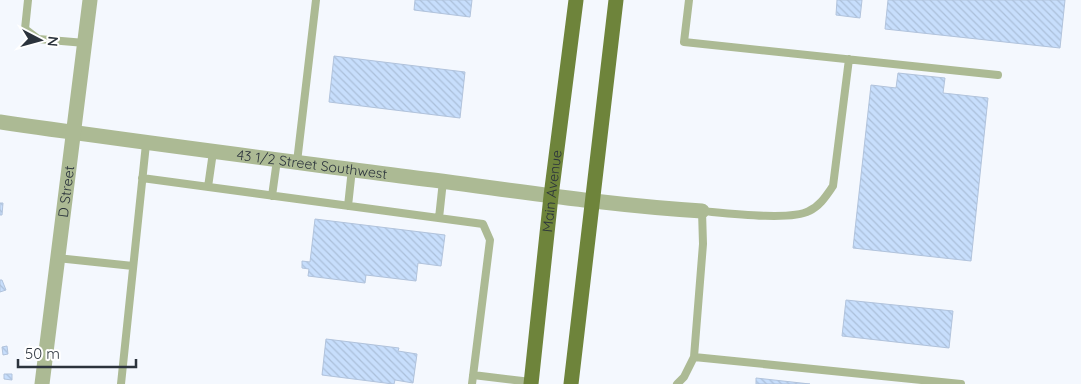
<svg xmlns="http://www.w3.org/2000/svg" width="1081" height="384" font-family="Quicksand,sans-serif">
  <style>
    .building { fill: url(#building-back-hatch); stroke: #b1c3dc }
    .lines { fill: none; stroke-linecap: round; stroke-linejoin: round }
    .lane { stroke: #acba94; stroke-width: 8 }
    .street { stroke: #acba94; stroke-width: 15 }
    .primary { stroke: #6e843b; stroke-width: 15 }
    .labels { text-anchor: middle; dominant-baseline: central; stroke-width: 5; stroke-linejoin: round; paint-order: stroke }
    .street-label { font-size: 14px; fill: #2b333c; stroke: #fff }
  </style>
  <defs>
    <pattern id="building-back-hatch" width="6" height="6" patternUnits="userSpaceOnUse" patternTransform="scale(1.25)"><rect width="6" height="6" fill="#c7defc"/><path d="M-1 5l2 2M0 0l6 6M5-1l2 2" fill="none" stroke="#abbfd9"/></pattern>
  </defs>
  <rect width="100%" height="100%" fill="#f4f8fe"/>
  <!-- building -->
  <path class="building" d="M415,0H472L470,17L414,10Z
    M837,0H862L860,18L836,15Z
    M888,0H1065L1060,48L885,29Z
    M334,56L465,72L460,118L329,102Z
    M898,73L945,78L943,93L988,98L971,261L853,248L871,85L896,88Z
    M0,203H3L2,215H0Z
    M315,219L445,235L441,266L418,263L416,281L366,275L365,283L308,276L309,269L302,268V261L310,262Z
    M0,280H2L6,290L0,292Z
    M846,300L953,311L949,348L842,336Z
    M326,339L399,348L398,351L417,354L413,383L395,380L394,384H393L322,375Z
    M7,346L8,354L3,355L2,347Z
    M4,374H12V380L4,379Z
    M756,378L810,384H756Z"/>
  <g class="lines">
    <!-- lane -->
    <path class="lane" d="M28,0L25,29L38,39L85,43
      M689,0L684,42L998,75
      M297,162L316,0
      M142,178L483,224L490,240L472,384
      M208,187L213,152
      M272,196L277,160
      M348,206L352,169
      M439,218L443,181
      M57,258L133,266
      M694,357L961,384
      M473,375L531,382
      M121,384L146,144
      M677,384L684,377L694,357L703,244L702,211C725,213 791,221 809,211C820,206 826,196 833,186L849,59"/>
    <!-- street -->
    <g class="street">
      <path id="s1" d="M0,122C136,142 272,159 409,177C506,189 603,205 702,211"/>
      <path id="s2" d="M42,384L90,0"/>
    </g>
    <!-- primary -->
    <g class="primary">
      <path id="s3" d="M531,384L551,196L576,0"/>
      <path d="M571,384L616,0"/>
    </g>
  </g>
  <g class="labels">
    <!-- street labels -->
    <g class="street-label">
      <text stroke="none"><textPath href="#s1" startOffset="315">43 1/2 Street Southwest</textPath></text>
      <text stroke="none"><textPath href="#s2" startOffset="194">D Street</textPath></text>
      <text stroke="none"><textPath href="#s3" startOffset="194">Main Avenue</textPath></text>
    </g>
  </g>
  <!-- north arrow -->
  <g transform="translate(40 40) rotate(96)" stroke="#ffffff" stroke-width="4" paint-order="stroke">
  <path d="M0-4L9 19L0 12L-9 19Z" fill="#2b333c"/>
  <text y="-8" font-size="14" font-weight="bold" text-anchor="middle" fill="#2b333c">N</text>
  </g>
  <!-- scale -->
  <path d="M18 359v8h118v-8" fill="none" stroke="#2b333c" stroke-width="2.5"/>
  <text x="25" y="359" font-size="15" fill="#2b333c" stroke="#ffffff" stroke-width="4" paint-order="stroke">50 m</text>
</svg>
